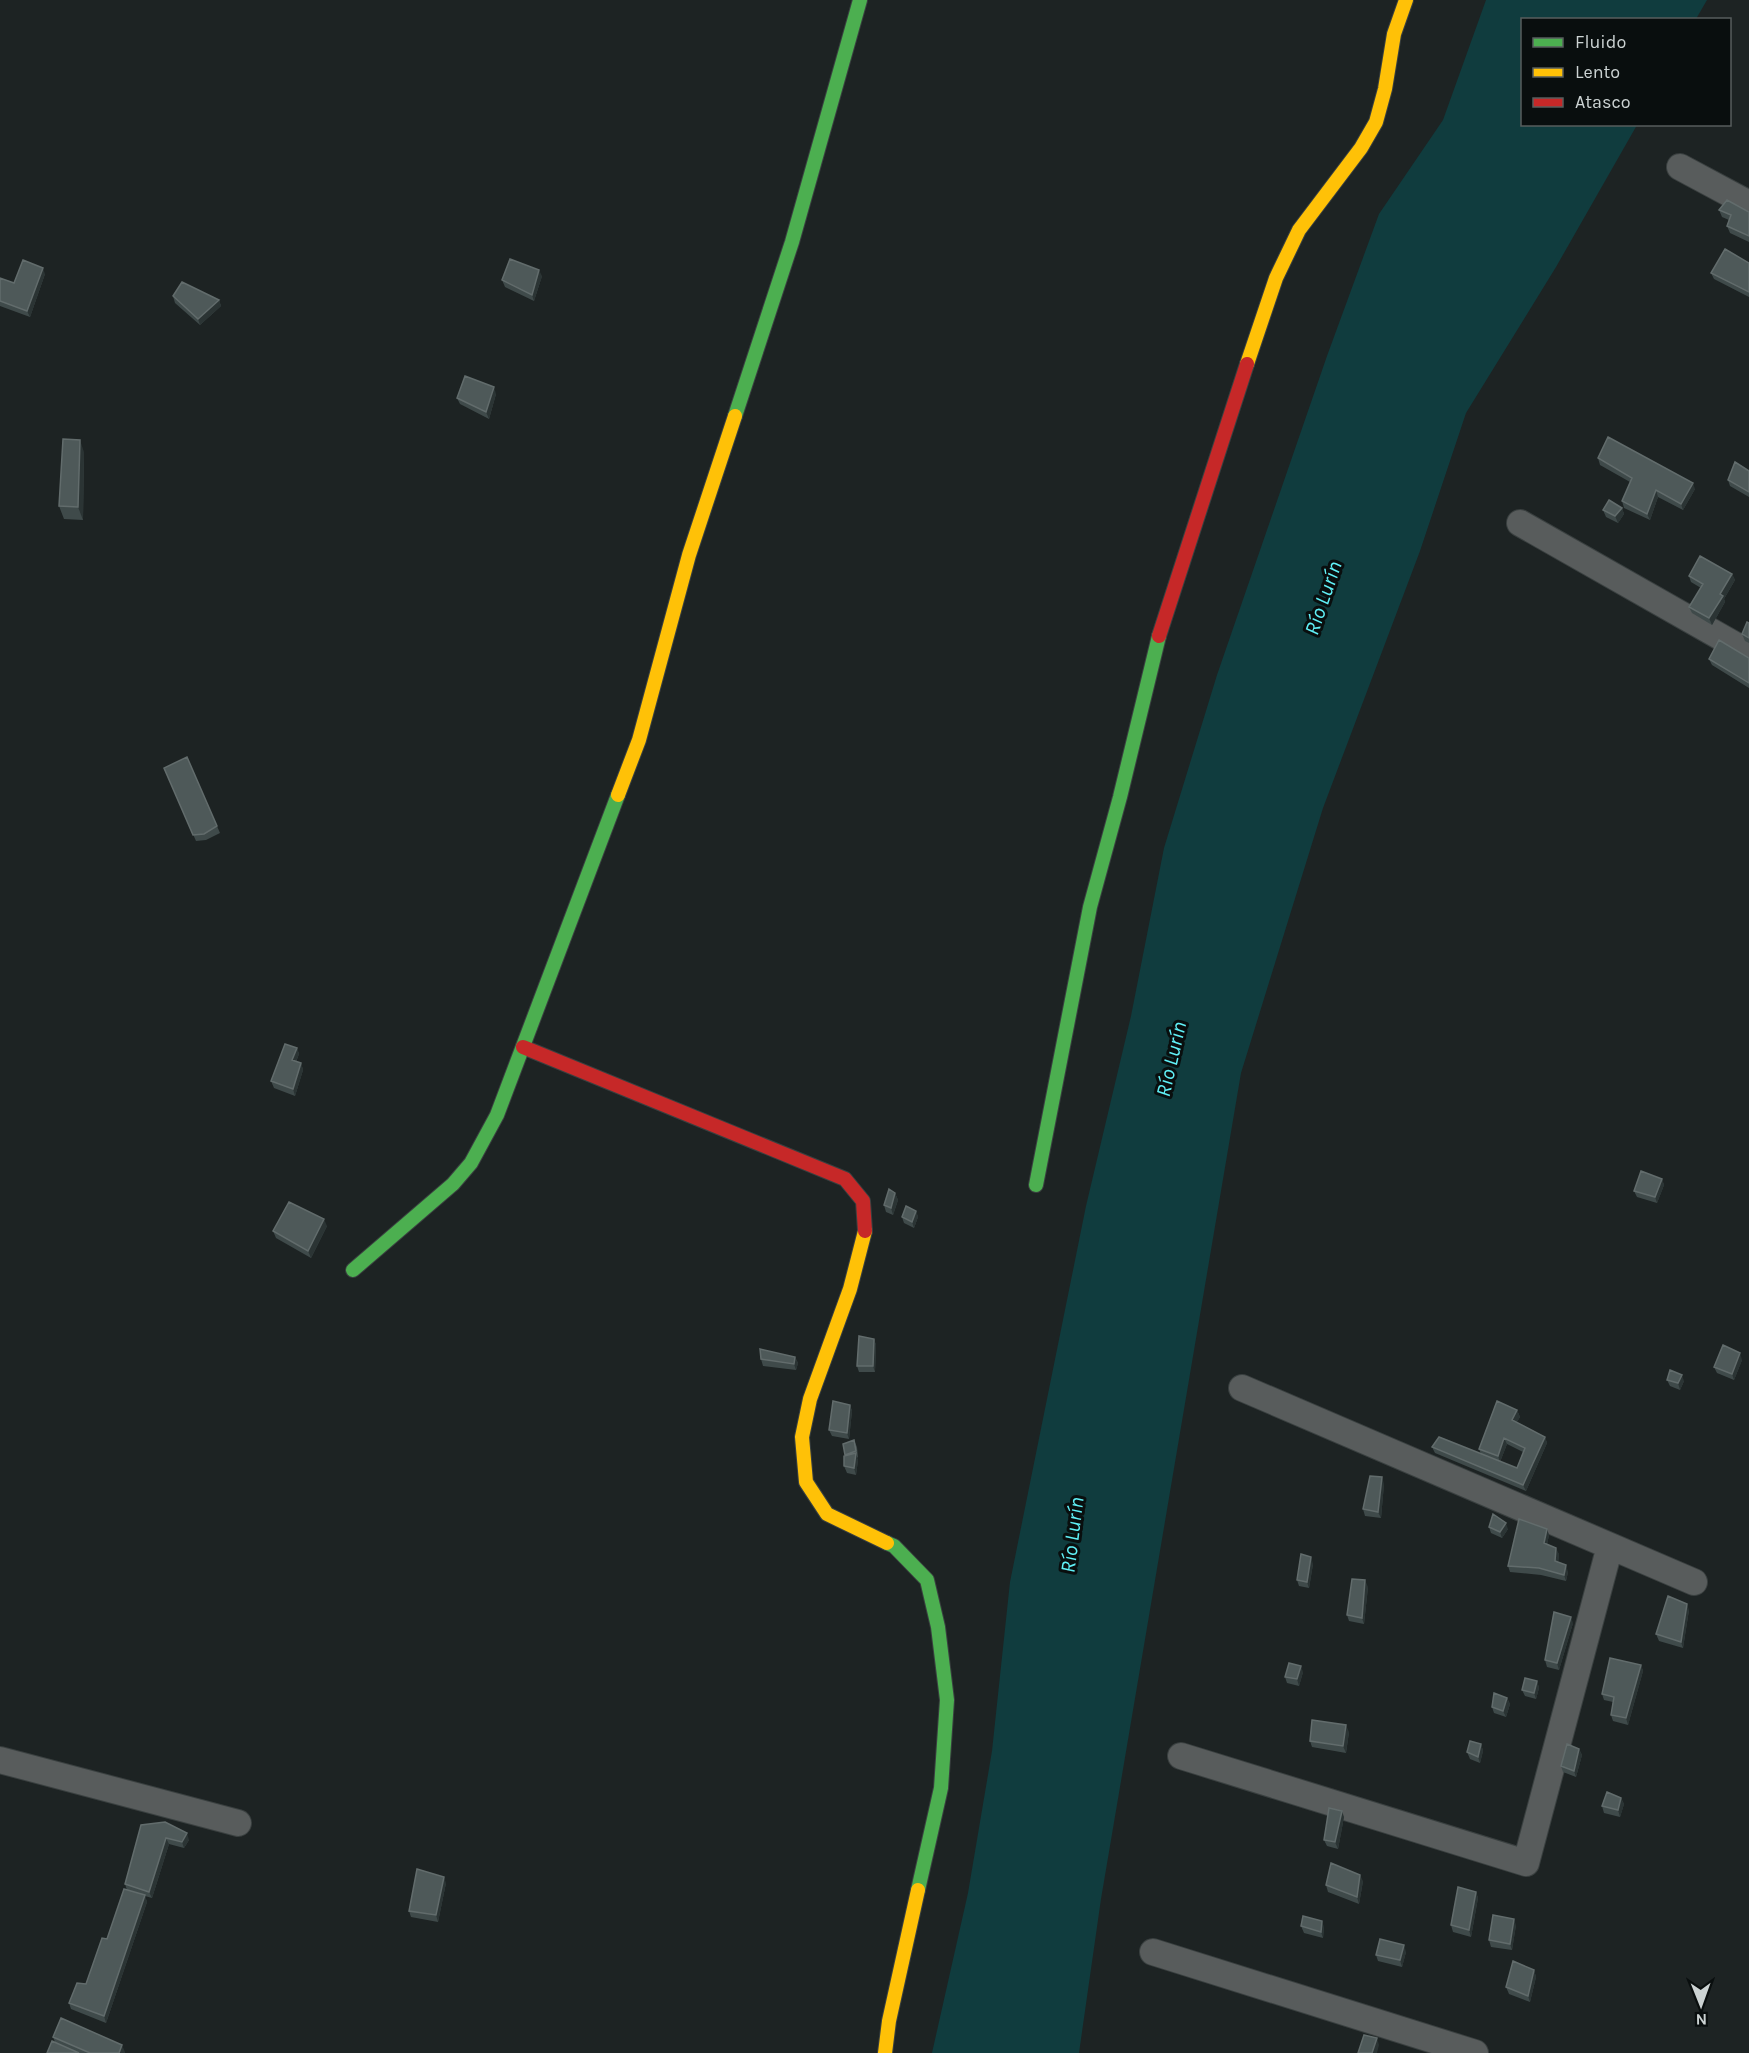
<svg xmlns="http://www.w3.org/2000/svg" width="1749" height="2053" font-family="Karla,sans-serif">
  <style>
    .water { fill: #103c3e }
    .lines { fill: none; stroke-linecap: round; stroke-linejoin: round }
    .street-casing { stroke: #3a4040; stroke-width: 28 }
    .fast-casing { stroke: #3a4040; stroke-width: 16 }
    .slow-casing { stroke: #3a4040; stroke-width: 16 }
    .jam-casing { stroke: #3a4040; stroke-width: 16 }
    .street { stroke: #585c5c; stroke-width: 26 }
    .fast { stroke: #4caf50; stroke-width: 14 }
    .slow { stroke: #ffc107; stroke-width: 14 }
    .jam { stroke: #c62828; stroke-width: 14 }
    .wall { fill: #3f4a4a; fill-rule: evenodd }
    .shaded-wall { fill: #2b3434 }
    .building { fill: #4e5959; stroke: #626c6c; stroke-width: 1.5 }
    .labels { text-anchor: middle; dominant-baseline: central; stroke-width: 6; stroke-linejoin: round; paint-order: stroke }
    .water-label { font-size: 21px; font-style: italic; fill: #60f1f7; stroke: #090e0e }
  </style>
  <rect width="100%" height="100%" fill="#1d2323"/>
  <!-- water -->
  <path class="water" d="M1486,0H1707L1696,19L1522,20V124L1637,125L1556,267L1466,413L1420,551L1323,808L1241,1073L1101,1899L1079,2053H932L968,1893L992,1751L1010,1582L1086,1206L1131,1016L1164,848L1217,675L1327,356L1379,214L1443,120Z"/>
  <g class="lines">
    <!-- street casing -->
    <g class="street-casing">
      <path id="street" d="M1680,167L1749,204
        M1520,523L1749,653
        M1242,1388L1694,1582
        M1181,1756L1526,1863L1610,1546
        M0,1760L238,1823
        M1153,1952L1475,2053"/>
    </g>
    <!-- fast casing -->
    <g class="fast-casing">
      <path id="fast" d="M735,416L792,242L860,0
        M1036,1185L1090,907L1120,797L1159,636
        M353,1270L453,1184L471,1163L497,1115L618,795
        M887,1543L894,1546L927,1580L938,1627L947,1700L941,1788L918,1890"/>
    </g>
    <!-- slow casing -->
    <g class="slow-casing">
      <path id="slow" d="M1247,364L1276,278L1299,230L1361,148L1376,122L1385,89L1394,34L1406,0
        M618,795L639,740L689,555L735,416
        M865,1231L850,1289L810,1399L802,1437L806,1482L827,1514L887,1543
        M885,2053L889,2021L918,1890"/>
    </g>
    <!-- jam casing -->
    <g class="jam-casing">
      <path id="jam" d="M1159,636L1247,364
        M523,1047L845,1179L863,1201L865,1231"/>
    </g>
    <!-- street -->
    <use href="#street" class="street"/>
    <!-- fast -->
    <use href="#fast" class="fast"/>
    <!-- slow -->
    <use href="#slow" class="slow"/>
    <!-- jam -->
    <use href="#jam" class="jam"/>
  </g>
  <!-- wall -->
  <path class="wall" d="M1719,210L1749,212V242L1730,233L1727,226L1729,220L1722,217Z
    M1749,263V297L1714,279L1711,273Z
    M45,274L30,317L0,306V278L14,283Z
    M542,276L534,301L505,287L502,280Z
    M173,296L219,300L221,306L200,325L175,303Z
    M496,394L489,419L460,404L457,398Z
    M84,452L83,520L64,519L59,506Z
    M1598,458L1695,489L1683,510L1658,497L1650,520L1624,508L1622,501L1630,482L1600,465Z
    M1749,471V497L1730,486L1728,480Z
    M1622,508L1624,514L1618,523L1606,517L1603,510Z
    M1732,574L1735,580L1724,599L1725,602L1712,625L1692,613L1689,607L1701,588L1691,582L1689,576Z
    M1749,623V643L1745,641L1742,634Z
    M1749,658V688L1712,665L1709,659Z
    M164,768L217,826L220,833L206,840L196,841Z
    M297,1048L299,1054L296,1062L301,1063L303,1070L295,1096L274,1088L271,1081Z
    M1662,1179L1664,1185L1657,1203L1637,1197L1634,1191Z
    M895,1193L898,1200L893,1215L886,1212L884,1205Z
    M916,1211L918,1217L914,1228L904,1223L902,1217Z
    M327,1226L311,1258L276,1238L273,1231Z
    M874,1339L876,1345L875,1372H859L857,1366Z
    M795,1357L798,1363L796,1370L763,1366L761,1359Z
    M1742,1360L1734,1380L1717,1373L1714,1367Z
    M1667,1380L1684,1381L1680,1390L1670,1386Z
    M850,1405L852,1411L849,1439L832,1436L829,1430Z
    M1517,1410L1520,1417L1516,1423L1545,1437L1547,1443L1526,1491L1435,1453L1432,1447L1481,1454L1479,1449ZM1507,1444L1523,1452L1517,1468L1500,1462Z
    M854,1440L857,1447L858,1457L857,1458L858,1460L856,1475L847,1473L844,1466L846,1456L843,1444Z
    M1384,1484L1381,1518L1365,1516L1363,1509Z
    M1489,1527L1508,1529L1502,1538L1491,1533Z
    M1547,1529L1549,1535L1547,1544L1559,1554L1558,1562L1568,1572L1566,1581L1541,1575L1510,1572L1508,1566Z
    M1313,1564L1309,1588L1299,1586L1297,1580Z
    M1368,1587L1364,1624L1349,1621L1347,1615Z
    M1689,1610L1683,1648L1659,1641L1656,1634Z
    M1573,1623L1559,1670L1547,1667L1545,1660Z
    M1641,1665L1643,1671L1628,1725L1613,1721L1611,1715L1613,1702L1604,1700L1602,1694Z
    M1303,1672L1299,1686L1287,1683L1285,1677Z
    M1537,1681L1539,1688L1536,1699L1525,1696L1522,1690Z
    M1507,1698L1510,1704L1506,1717L1494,1713L1492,1707Z
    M1349,1732L1346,1753L1312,1747L1310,1741Z
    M1481,1744L1483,1751L1480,1763L1470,1759L1467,1752Z
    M1579,1749L1582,1755L1576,1777L1563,1772L1561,1766Z
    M1621,1798L1624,1804L1620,1817L1604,1813L1602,1806Z
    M1344,1817L1338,1849L1327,1846L1324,1840Z
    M141,1825L189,1840L184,1848L169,1844L152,1898L145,1896L147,1902L106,2023L71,2009L69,2003L86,1984L107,1939L127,1890L125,1884Z
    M1363,1881L1359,1904L1328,1892L1326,1885Z
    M446,1883L438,1922L411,1917L409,1911Z
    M1476,1892L1478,1898L1471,1937L1453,1932L1451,1925Z
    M1516,1925L1512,1950L1491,1947L1489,1940Z
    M1301,1926L1324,1927L1323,1938L1304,1933Z
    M1406,1952L1402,1967L1378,1961L1376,1955Z
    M1534,1970L1536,1977L1530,2002L1509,1994L1506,1987Z
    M53,2037L125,2052L124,2053H47L55,2042Z"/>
  <!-- shaded-wall -->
  <path class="shaded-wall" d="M43,268L45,274L30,317L27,311Z
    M539,270L542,276L534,301L532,295Z
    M219,300L221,306L200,325L198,319Z
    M494,387L496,394L489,419L486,412Z
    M80,440L84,452L83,520L78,507Z
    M1693,483L1695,489L1683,510L1681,504Z
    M1656,490L1658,497L1650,520L1647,514Z
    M1622,508L1624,514L1618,523L1615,516Z
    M1732,574L1735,580L1724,599L1725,602L1712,625L1709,618L1720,594Z
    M297,1048L299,1054L294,1066L292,1060Z
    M301,1063L303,1070L295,1096L293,1089Z
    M1662,1179L1664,1185L1657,1203L1655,1197Z
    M895,1193L898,1200L893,1215L891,1208Z
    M916,1211L918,1217L914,1228L912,1222Z
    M324,1219L327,1226L311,1258L308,1251Z
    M874,1339L876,1345L875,1372L873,1366Z
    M1740,1353L1742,1360L1734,1380L1732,1374Z
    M795,1357L798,1363L796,1370L794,1364Z
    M1682,1375L1684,1381L1680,1390L1678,1383Z
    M850,1405L852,1411L849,1439L847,1433Z
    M1517,1410L1520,1417L1514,1427L1512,1420Z
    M1545,1437L1547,1443L1526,1491L1523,1485Z
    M1504,1438L1507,1444L1500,1462L1498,1456Z
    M856,1453L858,1460L856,1475L854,1468Z
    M1382,1477L1384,1484L1381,1518L1378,1512Z
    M1506,1523L1508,1529L1502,1538L1500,1532Z
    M1547,1529L1549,1535L1546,1549L1544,1543Z
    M1556,1548L1559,1554L1558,1567L1555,1561Z
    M1311,1557L1313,1564L1309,1588L1307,1582Z
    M1566,1565L1568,1572L1566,1581L1564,1575Z
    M1365,1580L1368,1587L1364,1624L1362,1618Z
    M1687,1604L1689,1610L1683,1648L1681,1642Z
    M1571,1617L1573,1623L1559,1670L1557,1663Z
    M1641,1665L1643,1671L1628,1725L1626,1718Z
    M1301,1666L1303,1672L1299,1686L1297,1679Z
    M1537,1681L1539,1688L1536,1699L1534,1693Z
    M1507,1698L1510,1704L1506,1717L1503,1711Z
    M1346,1725L1349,1732L1346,1753L1343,1746Z
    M1481,1744L1483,1751L1480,1763L1478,1757Z
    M1579,1749L1582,1755L1576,1777L1574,1771Z
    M1621,1798L1624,1804L1620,1817L1618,1810Z
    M1342,1811L1344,1817L1338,1849L1335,1842Z
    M187,1833L189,1840L184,1848L182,1842Z
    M166,1838L169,1844L152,1898L149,1892Z
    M1360,1875L1363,1881L1359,1904L1357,1897Z
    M444,1877L446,1883L438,1922L436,1915Z
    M1476,1892L1478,1898L1471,1937L1469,1930Z
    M145,1895L147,1902L106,2023L104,2016Z
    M1514,1919L1516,1925L1512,1950L1510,1944Z
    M1322,1921L1324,1927L1323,1938L1321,1932Z
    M1404,1945L1406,1952L1402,1967L1400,1960Z
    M1534,1970L1536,1977L1530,2002L1528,1996Z
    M1377,2038L1379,2045L1377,2053H1372Z
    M122,2045L125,2052L124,2053H119Z"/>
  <!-- building -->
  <path class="building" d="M1727,200L1749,212V236L1727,226L1731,215L1719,210Z
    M1725,249L1749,263V292L1711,273Z
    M510,259L539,270L532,295L502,280Z
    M23,260L43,268L27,311L0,301V278L14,283Z
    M182,282L219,300L198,319L173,296Z
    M465,376L494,387L486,412L457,398Z
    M1608,437L1693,483L1681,504L1656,490L1647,514L1622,501L1632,478L1598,458Z
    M63,439L80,440L78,507L59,506Z
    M1735,462L1749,471V492L1728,480Z
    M1609,500L1622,508L1615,516L1603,510Z
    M1700,556L1732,574L1720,594L1723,596L1709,618L1689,607L1703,584L1689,576Z
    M1747,622L1749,623V638L1742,634Z
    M1719,640L1749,658V683L1709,659Z
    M187,757L217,826L204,834L193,835L164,768Z
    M285,1044L297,1048L292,1060L301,1063L293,1089L271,1081Z
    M1641,1171L1662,1179L1655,1197L1634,1191Z
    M889,1189L895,1193L891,1208L884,1205Z
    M289,1202L324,1219L308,1251L273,1231Z
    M906,1206L916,1211L912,1222L902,1217Z
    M859,1336L874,1339L873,1366H857Z
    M1723,1345L1740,1353L1732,1374L1714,1367Z
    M760,1349L795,1357L794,1364L761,1359Z
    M1670,1370L1682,1375L1678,1383L1667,1380Z
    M833,1401L850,1405L847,1433L829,1430Z
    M1497,1401L1517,1410L1512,1420L1545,1437L1523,1485L1432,1447L1439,1437L1517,1468L1525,1448L1504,1438L1498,1456L1479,1449Z
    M854,1440L856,1451L845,1455L843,1444Z
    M856,1453L854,1468L844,1466V1456Z
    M1370,1476L1382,1477L1378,1512L1363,1509Z
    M1493,1514L1506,1523L1500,1532L1489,1527Z
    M1519,1519L1547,1529L1544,1543L1556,1548L1555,1561L1566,1565L1564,1575L1539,1568L1508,1566Z
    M1301,1554L1311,1557L1307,1582L1297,1580Z
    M1352,1579L1365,1580L1362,1618L1347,1615Z
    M1668,1596L1687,1604L1681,1642L1656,1634Z
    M1554,1612L1571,1617L1557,1663L1545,1660Z
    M1610,1658L1641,1665L1626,1718L1611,1715L1614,1697L1602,1694Z
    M1289,1663L1301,1666L1297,1679L1285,1677Z
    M1525,1678L1537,1681L1534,1693L1522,1690Z
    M1494,1693L1507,1698L1503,1711L1492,1707Z
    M1312,1720L1346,1725L1343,1746L1310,1741Z
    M1470,1741L1481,1744L1478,1757L1467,1752Z
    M1567,1744L1579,1749L1574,1771L1561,1766Z
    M1607,1792L1621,1798L1618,1810L1602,1806Z
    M1329,1808L1342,1811L1335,1842L1324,1840Z
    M165,1822L187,1833L182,1842L166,1838L149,1892L125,1884L141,1825Z
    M1331,1863L1360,1875L1357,1897L1326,1885Z
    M417,1869L444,1877L436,1915L409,1911Z
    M1458,1887L1476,1892L1469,1930L1451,1925Z
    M124,1889L145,1895L104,2016L69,2003L77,1983L86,1984L102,1938L107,1939Z
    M1493,1915L1514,1919L1510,1944L1489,1940Z
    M1303,1916L1322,1921L1321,1932L1301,1926Z
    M1380,1939L1404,1945L1400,1960L1376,1955Z
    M1513,1961L1534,1970L1528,1996L1506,1987Z
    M61,2018L122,2045L119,2053H90L53,2037Z
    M1364,2035L1377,2038L1372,2053H1358Z
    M52,2041L79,2053H47Z"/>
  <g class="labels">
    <!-- water labels -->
    <g class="water-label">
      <text transform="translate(1323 598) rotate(-71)">Río Lurín</text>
      <text transform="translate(1171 1059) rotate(-77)">Río Lurín</text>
      <text transform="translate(1072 1535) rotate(-83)">Río Lurín</text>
    </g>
  </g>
  <!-- legend -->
  <rect x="1521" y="18" width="210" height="108" fill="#090e0e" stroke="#575d5d" stroke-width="1.5"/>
  <rect x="1533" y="38" width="30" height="9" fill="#4caf50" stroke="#575d5d" stroke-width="1.5"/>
  <text x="1575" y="48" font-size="18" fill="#ccd3d3">Fluido</text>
  <rect x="1533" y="68" width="30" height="9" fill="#ffc107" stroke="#575d5d" stroke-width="1.5"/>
  <text x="1575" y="78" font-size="18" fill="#ccd3d3">Lento</text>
  <rect x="1533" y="98" width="30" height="9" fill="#c62828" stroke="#575d5d" stroke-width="1.5"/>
  <text x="1575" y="108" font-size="18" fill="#ccd3d3">Atasco</text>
  <!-- north arrow -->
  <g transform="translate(1701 2005) rotate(179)" stroke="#090e0e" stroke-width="4.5" paint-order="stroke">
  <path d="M0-4.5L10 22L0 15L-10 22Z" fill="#ccd3d3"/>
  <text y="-9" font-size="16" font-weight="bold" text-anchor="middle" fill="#ccd3d3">N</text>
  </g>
</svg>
